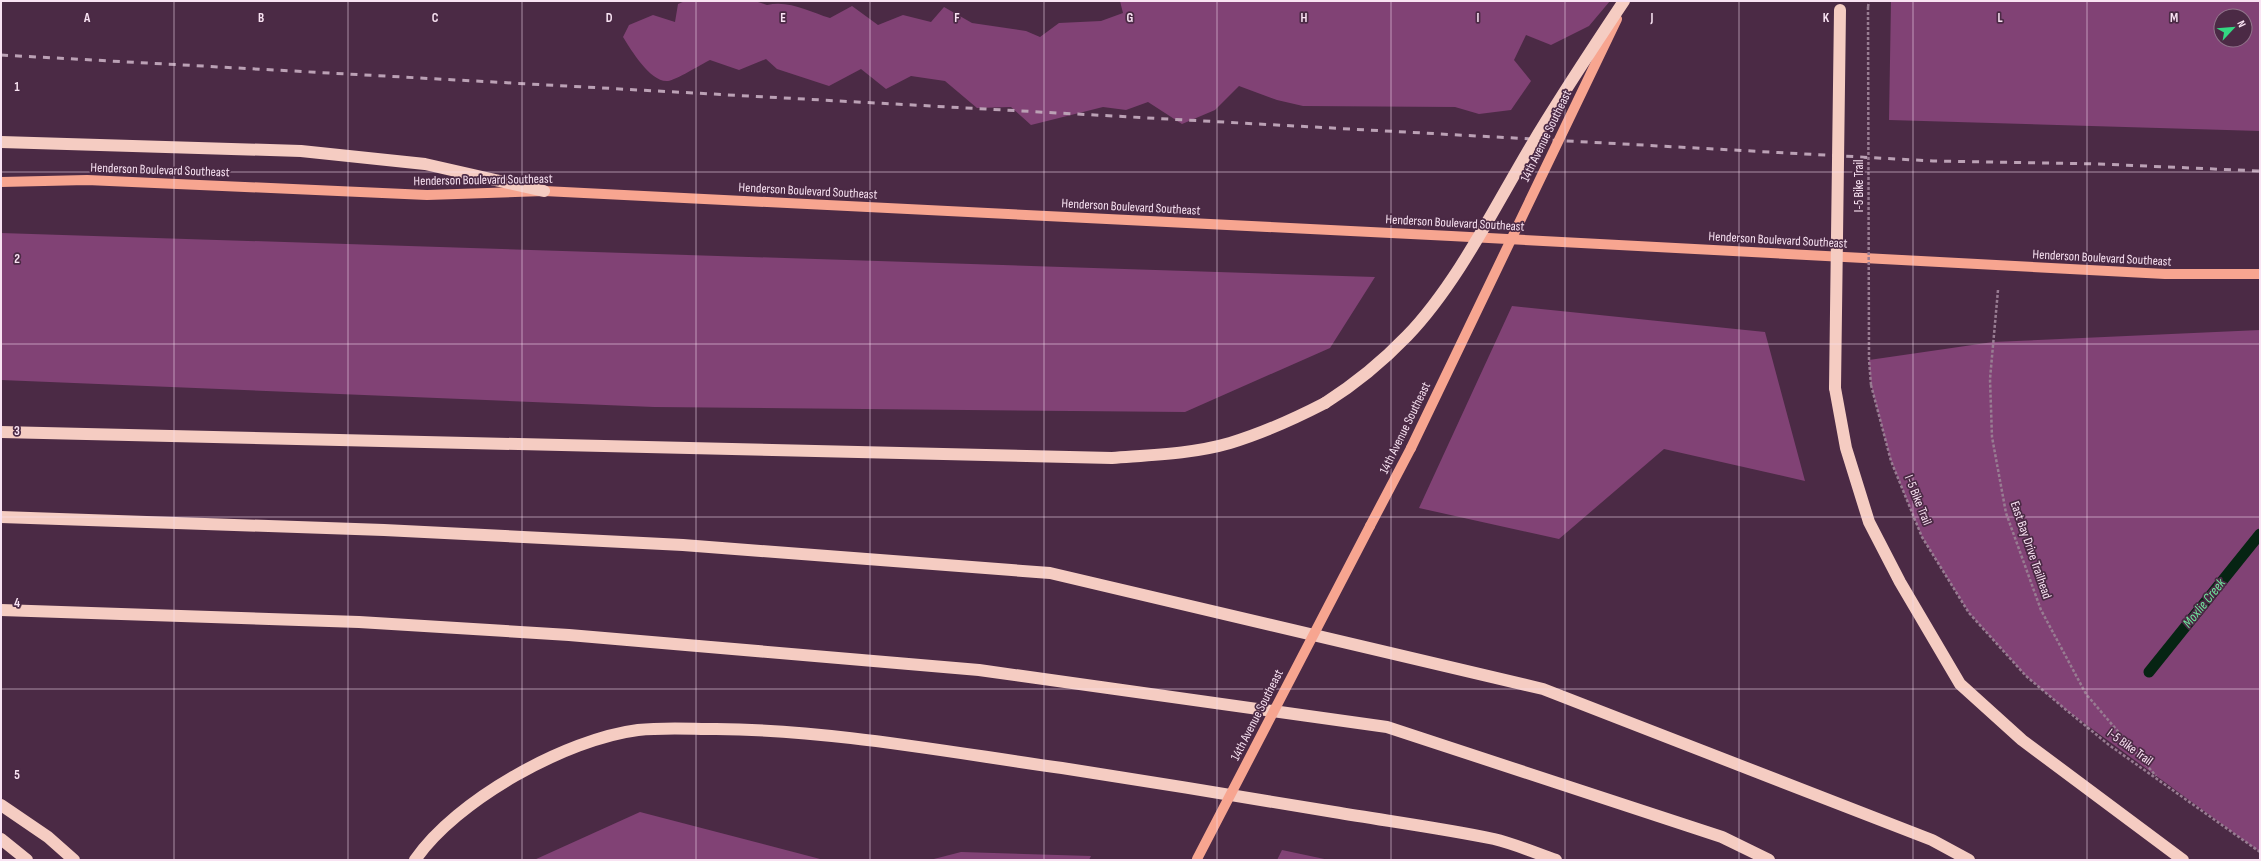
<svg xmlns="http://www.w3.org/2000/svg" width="2261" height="861" font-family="'Sofia Sans Condensed',sans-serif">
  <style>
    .green { fill: #814275; fill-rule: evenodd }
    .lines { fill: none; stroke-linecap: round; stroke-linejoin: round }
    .stream { stroke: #062413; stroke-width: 11 }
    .path { stroke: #987c92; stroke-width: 2.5; stroke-dasharray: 3 2; stroke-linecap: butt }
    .major { stroke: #f7a590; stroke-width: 10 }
    .highway { stroke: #f5ccc2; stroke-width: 12 }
    .rail { stroke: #bba1b5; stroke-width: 3; stroke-dasharray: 7 7; stroke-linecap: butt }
    .path-bridge { stroke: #987c92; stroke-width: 2.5; stroke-dasharray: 3 2; stroke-linecap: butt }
    .major-bridge { stroke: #f7a590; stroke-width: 10 }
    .highway-bridge { stroke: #f5ccc2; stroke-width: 12 }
    .grid { fill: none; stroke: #f9e3f3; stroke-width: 1; stroke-opacity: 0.55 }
    .labels { text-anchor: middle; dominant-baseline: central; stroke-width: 3.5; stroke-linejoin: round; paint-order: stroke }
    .street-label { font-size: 13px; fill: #f9e3f3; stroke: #4b2a45 }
    .water-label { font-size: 14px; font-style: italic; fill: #6fe79d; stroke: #4b2a45 }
    .grid-label { font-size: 13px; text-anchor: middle; font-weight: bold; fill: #f9e3f3; stroke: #4b2a45; stroke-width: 3.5; stroke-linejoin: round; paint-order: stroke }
  </style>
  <rect width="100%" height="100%" fill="#4b2a45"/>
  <!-- green -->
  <path class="green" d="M685,1H755L767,5C790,0 809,12 830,18L852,6L878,25L903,15L931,22L944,7L972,23L1026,31L1040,37L1059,23L1101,21L1123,13L1120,1H1610L1589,26L1551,45L1526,35L1514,60L1531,81L1511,110L1479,114L1455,107L1303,106L1277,100L1239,86L1215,110L1182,124L1148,102L1126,110L1103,107L1031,125L1011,107L977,108L945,81L911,76L886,89L861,69L829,86L777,69L766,59L739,70L710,60C700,65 676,80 668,81C651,83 631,50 623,37L629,25L653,15L675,22L678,4Z
    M1891,1H2260V131L1889,120ZM2221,16H2245V40H2221Z
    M1,233L1375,277L1330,348L1185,412L654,407L1,380Z
    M1512,306L1765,332L1805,481L1664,449L1559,539L1419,508Z
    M2260,330V852L2065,709L2026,676L1969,613L1922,537L1891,461L1871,385L1869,360L1993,342Z
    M640,812L824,860H534Z
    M1282,850L1329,860H1277Z
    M961,852L1091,856L1089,860H930Z"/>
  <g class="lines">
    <!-- stream -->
    <path class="stream" d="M2149,672L2260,534"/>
    <!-- path -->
    <path class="path" d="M1868,7L1869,1
      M1998,290L1990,379L1992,437L2006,513L2041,610L2086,694L2156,776
      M1871,385L1891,461L1922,537L1969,613L2026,676L2065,709L2109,745L2260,852"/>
    <!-- major -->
    <path class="major" d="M1,182L87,180L427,195L544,191L1451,236L2165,274H2260
      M1370,526L1411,448"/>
    <!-- highway -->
    <path class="highway" d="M1,142L301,151L425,164L544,191
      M1835,388L1846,448L1869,522L1900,582L1960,684L2022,740L2183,860
      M1,432L1112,458C1151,455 1192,454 1230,443C1263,433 1294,419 1325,403
      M1,517L384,530L683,545L1050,573L1543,689L1932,840L1969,860
      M1,610L359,622L569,635L979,670L1387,727L1722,837L1769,860
      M1,805L48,837L74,860
      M1,839L27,860
      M415,860C456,800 566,739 638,730C664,727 691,729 716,729C832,730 947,752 1062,768C1153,782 1243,797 1334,812C1387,821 1441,828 1494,839C1515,844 1536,853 1556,860"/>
    <!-- rail -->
    <path class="rail" d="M1,55L1933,161L2099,164L2260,171"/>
    <!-- path-bridge -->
    <path class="path-bridge" d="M1868,7L1869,360L1871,385"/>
    <!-- major-bridge -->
    <path class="major-bridge" d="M1411,448L1617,19
      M1197,859L1370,526"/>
    <!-- highway-bridge -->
    <path class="highway-bridge" d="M1835,388L1840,10
      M1325,403C1355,384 1382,362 1407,336C1457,284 1494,208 1531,146C1560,97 1592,49 1624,1"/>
  </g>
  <!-- grid -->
  <path class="grid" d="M174,1V860M348,1V860M522,1V860M696,1V860M870,1V860M1044,1V860M1217,1V860M1391,1V860M1565,1V860M1739,1V860M1913,1V860M2087,1V860M1,172H2260M1,344H2260M1,517H2260M1,689H2260"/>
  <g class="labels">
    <!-- street labels -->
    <g class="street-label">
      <text transform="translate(1546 136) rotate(-64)">14th Avenue Southeast</text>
      <text transform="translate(160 170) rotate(2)">Henderson Boulevard Southeast</text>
      <text transform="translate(483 180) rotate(-1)">Henderson Boulevard Southeast</text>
      <text transform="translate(1859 186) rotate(-90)">I-5 Bike Trail</text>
      <text transform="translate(808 191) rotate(3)">Henderson Boulevard Southeast</text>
      <text transform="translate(1131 207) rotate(3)">Henderson Boulevard Southeast</text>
      <text transform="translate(1455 223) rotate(3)">Henderson Boulevard Southeast</text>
      <text transform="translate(1778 240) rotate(3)">Henderson Boulevard Southeast</text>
      <text transform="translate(2102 258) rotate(3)">Henderson Boulevard Southeast</text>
      <text transform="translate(1405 428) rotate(-64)">14th Avenue Southeast</text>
      <text transform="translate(1918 500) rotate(68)">I-5 Bike Trail</text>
      <text transform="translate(2031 550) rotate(71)">East Bay Drive Trailhead</text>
      <text transform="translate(1257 715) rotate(-63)">14th Avenue Southeast</text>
      <text transform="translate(2130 747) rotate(36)">I-5 Bike Trail</text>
    </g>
    <!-- water labels -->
    <g class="water-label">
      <text transform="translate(2204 603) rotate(-51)">Moxlie Creek</text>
    </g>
  </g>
  <g class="grid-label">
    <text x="87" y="22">A</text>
    <text x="261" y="22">B</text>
    <text x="435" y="22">C</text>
    <text x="609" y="22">D</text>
    <text x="783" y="22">E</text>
    <text x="957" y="22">F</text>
    <text x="1130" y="22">G</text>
    <text x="1304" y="22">H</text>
    <text x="1478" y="22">I</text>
    <text x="1652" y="22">J</text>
    <text x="1826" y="22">K</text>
    <text x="2000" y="22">L</text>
    <text x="2174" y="22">M</text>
    <text x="17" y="91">1</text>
    <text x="17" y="263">2</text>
    <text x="17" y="435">3</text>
    <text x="17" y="607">4</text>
    <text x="17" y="779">5</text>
  </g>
  <!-- border -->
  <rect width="2261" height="861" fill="none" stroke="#f9e3f3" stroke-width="4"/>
  <!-- north arrow -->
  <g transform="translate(2233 28) rotate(64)"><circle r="19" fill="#4b2a45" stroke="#91748b"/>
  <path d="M0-3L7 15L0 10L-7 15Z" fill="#33d882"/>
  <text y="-6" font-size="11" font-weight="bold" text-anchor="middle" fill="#f9e3f3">N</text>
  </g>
</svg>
